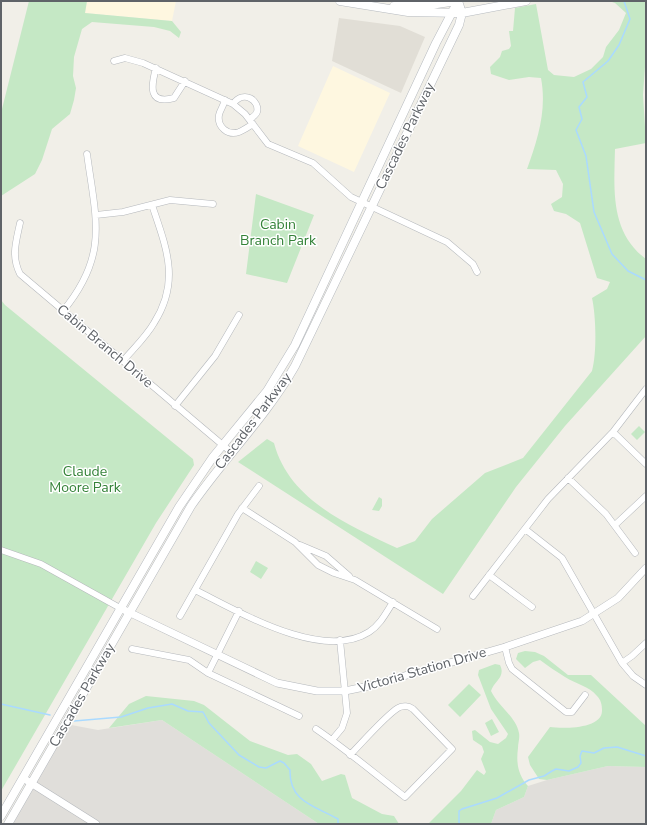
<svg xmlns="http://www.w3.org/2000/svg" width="647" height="825" font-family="'Nunito Sans',sans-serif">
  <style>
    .commercial { fill: #fef7e0 }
    .industrial { fill: #e0deda }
    .education { fill: #e1ded6 }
    .green { fill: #c5e8c5 }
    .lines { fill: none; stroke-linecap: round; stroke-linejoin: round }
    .stream { stroke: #aadaff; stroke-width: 1.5 }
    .minor-casing { stroke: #b5b8bc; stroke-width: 7 }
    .tertiary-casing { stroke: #b5b8bc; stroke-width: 8 }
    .secondary-casing { stroke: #b6babf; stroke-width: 9 }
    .minor { stroke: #fff; stroke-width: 6 }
    .tertiary { stroke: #fff; stroke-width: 7 }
    .secondary { stroke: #fff; stroke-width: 8 }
    .labels { text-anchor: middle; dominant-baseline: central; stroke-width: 3; stroke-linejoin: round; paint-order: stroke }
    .street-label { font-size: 14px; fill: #5f6368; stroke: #fff }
    .park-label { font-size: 14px; fill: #348238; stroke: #fff }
  </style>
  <rect width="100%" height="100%" fill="#f1efe8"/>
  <!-- commercial -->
  <path class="commercial" d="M87,1H176L172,21L85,13Z
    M333,66L390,93L354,172L298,146Z"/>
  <!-- industrial -->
  <path class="industrial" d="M162,720L319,824H8L66,724L98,730Z
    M608,766L646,767V824H491L496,810L524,797L528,786L547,780Z"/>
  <!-- education -->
  <path class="education" d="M339,18L400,26L425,37L401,93L332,61Z"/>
  <!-- green -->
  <path class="green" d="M29,1H87L85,13L172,21L181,32L179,38L170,31L154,27L92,22L82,29L74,57L73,76L76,88L74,100L70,114L52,129L42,160L35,174L1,196V113Z
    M609,1H646V53L643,95L646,143L615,149C614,190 610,232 646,259V336L565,426L516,487L443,594L238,462L267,439L274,443C289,500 348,525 397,548L415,541L432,519L485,473L523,458L592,371C597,353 596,316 592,298L607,289L610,282L597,278L580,223L566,214L554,211L551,204L562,197L563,184L556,170L527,169C538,139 547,110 541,78L529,77L509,80L491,74L490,67L500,57L502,51L509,49L511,46L509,31H513L515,8L536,4L548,70L554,75L574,77L591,69L603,57L606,47L619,30L626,13L615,3Z
    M256,194L314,215L287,283L246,274Z
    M1,300L5,305L193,459L194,465L156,523L1,791Z
    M639,426L645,432L637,440L631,434Z
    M379,497L382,499V506L379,511L372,510Z
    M256,561L268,568L261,579L250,572Z
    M525,651L535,652L544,656L568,675H591L646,726V767L608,766L547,780L539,779L530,765L528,757L550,727C563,729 603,729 602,710C602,705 601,700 597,696C589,686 576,684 565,677C557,672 548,666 540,660L533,662L525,668L516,659L518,653Z
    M495,664L500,665C506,677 494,681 491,691C498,706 516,717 519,733C520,738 518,743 518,748C516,763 518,775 528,786L524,797L496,810L491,824H428L461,791L477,770L484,775L486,772L481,759L484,752L482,746L473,740L472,731L475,730L490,742L498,744L506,738L508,734L491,709L478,675L479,670Z
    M469,684L481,695L460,717L448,705Z
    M146,696L194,701L204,705L250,741L288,755L297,754L311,764L322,781L341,774L345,775L352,798L382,814L394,816L399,824H319L162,720L109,728L129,704Z
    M492,719L499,732L491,736L485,723Z"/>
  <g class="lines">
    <!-- stream -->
    <path class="stream" d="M624,1L630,19L619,45L608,61L583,82L587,97L579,107L582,119L576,130L586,156L594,212L612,254L628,271L646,280
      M1,704L50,715
      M74,721L121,717L148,708L172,704L188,711L203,712L209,723L239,755L259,767L266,768L280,761L284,763L290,770C289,802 315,806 338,819V824
      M459,824V811L462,809L497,798L529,780L544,776L552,771L556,769L569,771L578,767L581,763L580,756L582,751L594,753L604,748L617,747L646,756"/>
    <!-- minor casing -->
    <g class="minor-casing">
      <path id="minor" d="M114,61L125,58L143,63L233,104L245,114L268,144L313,163L351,197L447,242L473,264L477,272
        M156,68C151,86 148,105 174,98L185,81
        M225,100C224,105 220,110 219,115C217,127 228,136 239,132C244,130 248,127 253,124
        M233,104C244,89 260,101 257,112C256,115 253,117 250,119
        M96,215L123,212L170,200L213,204
        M20,223C16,242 11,256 20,274L231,452
        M63,311C109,255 96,220 87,154
        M123,361C133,349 146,337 154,323C181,281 166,247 152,205
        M175,406L215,356L239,315
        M613,432L646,464
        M568,478L606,514L635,553
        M242,508L295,542L318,565L334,573L355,580L437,629
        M615,525L646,496
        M525,529L562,558L622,663L633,676L646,685
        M300,545L326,556L349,576
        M1,550L41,564L120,608
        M489,575L532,607
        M195,590C238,611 322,662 369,632C380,625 386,613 393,602
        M473,596L548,499L613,432L646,389
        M180,616L238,514L259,486
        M505,647L509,663L512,669L566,712H572L585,695
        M132,649L189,660L208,673L299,716
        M622,663L632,656L646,643
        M208,673L239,611
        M316,729C347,750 375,774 405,797L452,749L413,709C409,706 403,705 398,708C385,716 362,743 350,755
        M332,740L342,728L347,713L340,640"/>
    </g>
    <!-- tertiary casing -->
    <g class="tertiary-casing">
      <path id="tertiary" d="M120,608L277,683L317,691H345L369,686L505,647L582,621L618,598L646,568
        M23,778L96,824"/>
    </g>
    <!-- secondary casing -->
    <g class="secondary-casing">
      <path id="secondary" d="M340,1L408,12L462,13L526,1
        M394,6L430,5L457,1
        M1,816L179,507L213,457L267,391L295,345L436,43L458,1
        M8,824L191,506C224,458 266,417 295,366L459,25L462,13L458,1"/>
    </g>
    <!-- minor -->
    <use href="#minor" class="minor"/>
    <!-- tertiary -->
    <use href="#tertiary" class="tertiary"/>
    <!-- secondary -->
    <use href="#secondary" class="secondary"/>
  </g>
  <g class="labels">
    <!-- street labels -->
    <g class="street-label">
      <text transform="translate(405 136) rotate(-64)">Cascades Parkway</text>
      <text transform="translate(105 346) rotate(40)">Cabin Branch Drive</text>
      <text transform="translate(253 421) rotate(-53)">Cascades Parkway</text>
      <text transform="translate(422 670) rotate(-16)">Victoria Station Drive</text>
      <text transform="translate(82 695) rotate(-60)">Cascades Parkway</text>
    </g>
    <!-- park labels -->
    <g class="park-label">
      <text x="278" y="224">Cabin<tspan x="278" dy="16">Branch Park</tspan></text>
      <text x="85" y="471">Claude<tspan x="85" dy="16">Moore Park</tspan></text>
    </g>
  </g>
  <!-- border -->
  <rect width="647" height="825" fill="none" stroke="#5f6368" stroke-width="4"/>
</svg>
